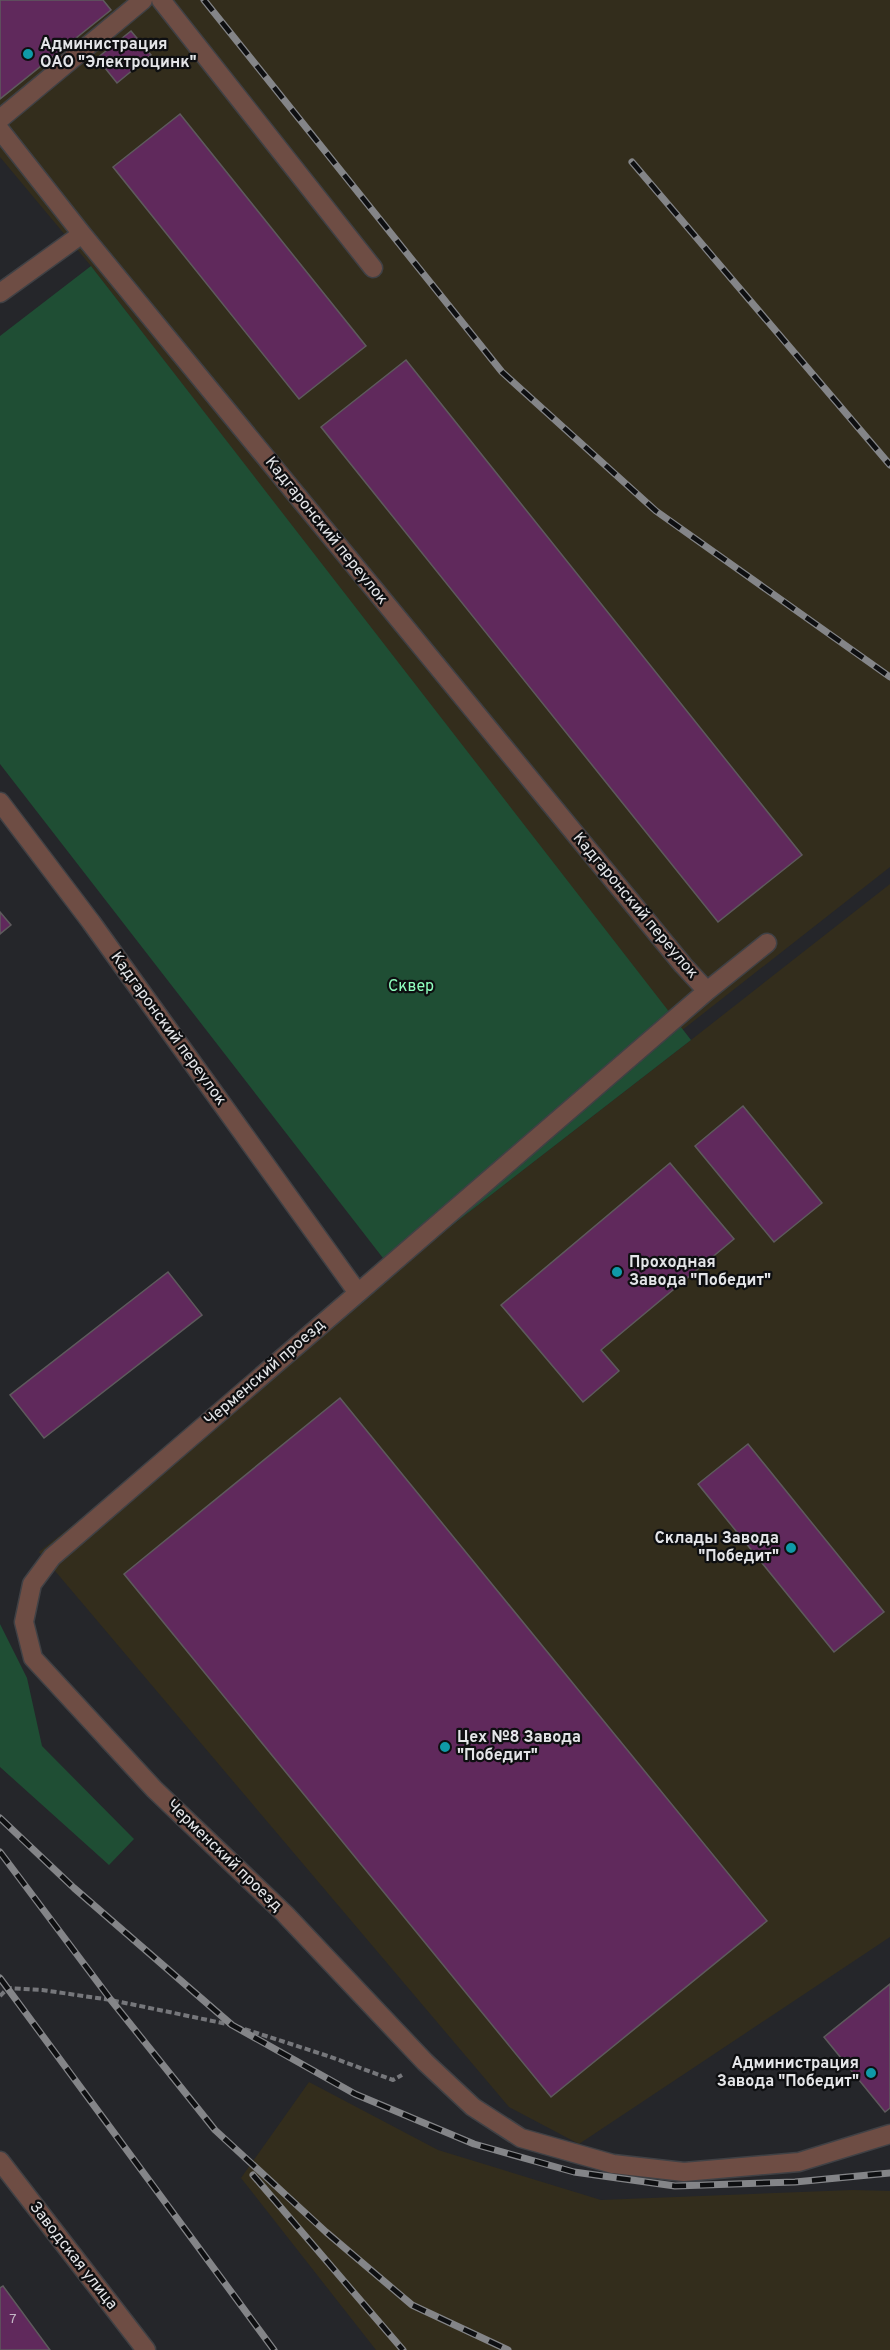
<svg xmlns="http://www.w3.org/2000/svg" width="890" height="2350" font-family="Overpass,sans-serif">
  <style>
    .commercial { fill: #332d1c }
    .green { fill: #1f4e34 }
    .building { fill: #60295c; stroke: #5e5a5d; stroke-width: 1.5 }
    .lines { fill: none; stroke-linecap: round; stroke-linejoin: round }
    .minor-casing { stroke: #404145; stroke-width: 21 }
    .path { stroke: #76777b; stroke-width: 4; stroke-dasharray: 6 3; stroke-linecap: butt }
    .minor { stroke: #6e4d44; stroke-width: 18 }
    .rail-casing { stroke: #848588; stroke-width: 7 }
    .rail { stroke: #0e0f11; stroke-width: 4.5; stroke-dasharray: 14; stroke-linecap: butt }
    .culture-dot { fill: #0f9aa8; stroke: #0e0f11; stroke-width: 2 }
    .labels { text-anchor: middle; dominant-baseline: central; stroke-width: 4.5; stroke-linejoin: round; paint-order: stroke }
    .number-label { font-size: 14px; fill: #c3b6c5 }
    .poi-label { font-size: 16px; font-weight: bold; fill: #e4e5e8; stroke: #0e0f11; text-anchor: start }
    .street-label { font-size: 16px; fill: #e4e5e8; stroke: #0e0f11 }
    .park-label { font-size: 16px; fill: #90ffbf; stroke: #0e0f11 }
  </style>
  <rect width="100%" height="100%" fill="#25262a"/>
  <!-- commercial -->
  <path class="commercial" d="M0,0H890V867L681,1031L91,266L0,157Z
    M890,884V1937L579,2144L509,2107L39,1552L393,1271L691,1040Z
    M309,2082L438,2150L601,2200L853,2190L890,2191V2350H376L241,2178Z"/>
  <!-- green -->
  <path class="green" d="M91,266L691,1040L393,1271L0,764V336Z
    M0,1624L27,1678L42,1746L134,1839L109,1865L0,1767Z"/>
  <!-- building -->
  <path class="building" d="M0,0H103L111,10L0,99Z
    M131,31L151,55L117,83L97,58Z
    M180,114L366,346L299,399L113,167Z
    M406,360L802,855L718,922L321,427Z
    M0,912L11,925L0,934Z
    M743,1106L822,1203L774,1242L695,1146Z
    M670,1163L734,1239L601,1350L619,1371L583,1402L501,1305Z
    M168,1272L202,1315L44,1438L10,1395Z
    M340,1398L767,1921L551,2097L124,1574Z
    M748,1444L884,1612L834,1652L698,1484Z
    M890,1984V2108L885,2112L824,2037Z
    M3,2286L50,2350H0V2288Z"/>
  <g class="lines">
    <!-- minor casing -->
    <g class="minor-casing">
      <path id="minor" d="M161,0L373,268
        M0,119L143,0
        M0,130L82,234L683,965L707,991L358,1293L91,922L0,802
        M0,293L82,234
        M707,991L767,943
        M358,1293L52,1557L32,1584L24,1622L33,1658L154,1789L285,1914L425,2062L473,2107L521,2138L613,2164L684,2172L799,2162L890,2134
        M0,2161L146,2350"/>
    </g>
    <!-- path -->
    <path class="path" d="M0,1996L8,1988L42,1990L111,2000L232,2025L328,2056L393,2080L402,2075"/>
    <!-- minor -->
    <use href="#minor" class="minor"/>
    <!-- rail casing -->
    <g class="rail-casing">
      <path id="rail" d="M204,0L502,372L656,511L890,677
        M632,162L890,465
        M0,1818L74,1888L232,2025L355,2094L474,2144L574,2172L675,2186L795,2182L890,2173
        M0,1852L111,2000L215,2130L326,2232L412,2305L508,2350
        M0,1978L274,2350
        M253,2175L403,2350"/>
    </g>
    <!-- rail -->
    <use href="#rail" class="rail"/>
  </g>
  <!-- markers -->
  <g class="culture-dot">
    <circle cx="28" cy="54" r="6"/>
    <circle cx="617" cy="1272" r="6"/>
    <circle cx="791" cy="1548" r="6"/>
    <circle cx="445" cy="1747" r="6"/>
    <circle cx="871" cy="2073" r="6"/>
  </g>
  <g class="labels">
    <!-- number labels -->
    <g class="number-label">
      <text x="13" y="2319">7</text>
    </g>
    <!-- poi labels -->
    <g class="poi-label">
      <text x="40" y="45">Администрация<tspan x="40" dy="18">ОАО "Электроцинк"</tspan></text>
      <text x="629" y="1263">Проходная<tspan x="629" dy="18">Завода "Победит"</tspan></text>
      <text x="779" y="1539" text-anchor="end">Склады Завода<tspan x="779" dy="18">"Победит"</tspan></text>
      <text x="457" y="1738">Цех №8 Завода<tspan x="457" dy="18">"Победит"</tspan></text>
      <text x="859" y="2064" text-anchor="end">Администрация<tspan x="859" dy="18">Завода "Победит"</tspan></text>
    </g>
    <!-- street labels -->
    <g class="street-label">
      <text transform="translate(326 531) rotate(51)">Кадгаронский переулок</text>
      <text transform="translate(635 906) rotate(50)">Кадгаронский переулок</text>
      <text transform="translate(168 1029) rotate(54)">Кадгаронский переулок</text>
      <text transform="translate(265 1373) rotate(-41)">Черменский проезд</text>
      <text transform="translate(224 1856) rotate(44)">Черменский проезд</text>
      <text transform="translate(73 2256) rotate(52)">Заводская улица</text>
    </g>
    <!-- park labels -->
    <g class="park-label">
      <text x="411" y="987">Сквер</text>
    </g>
  </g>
</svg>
